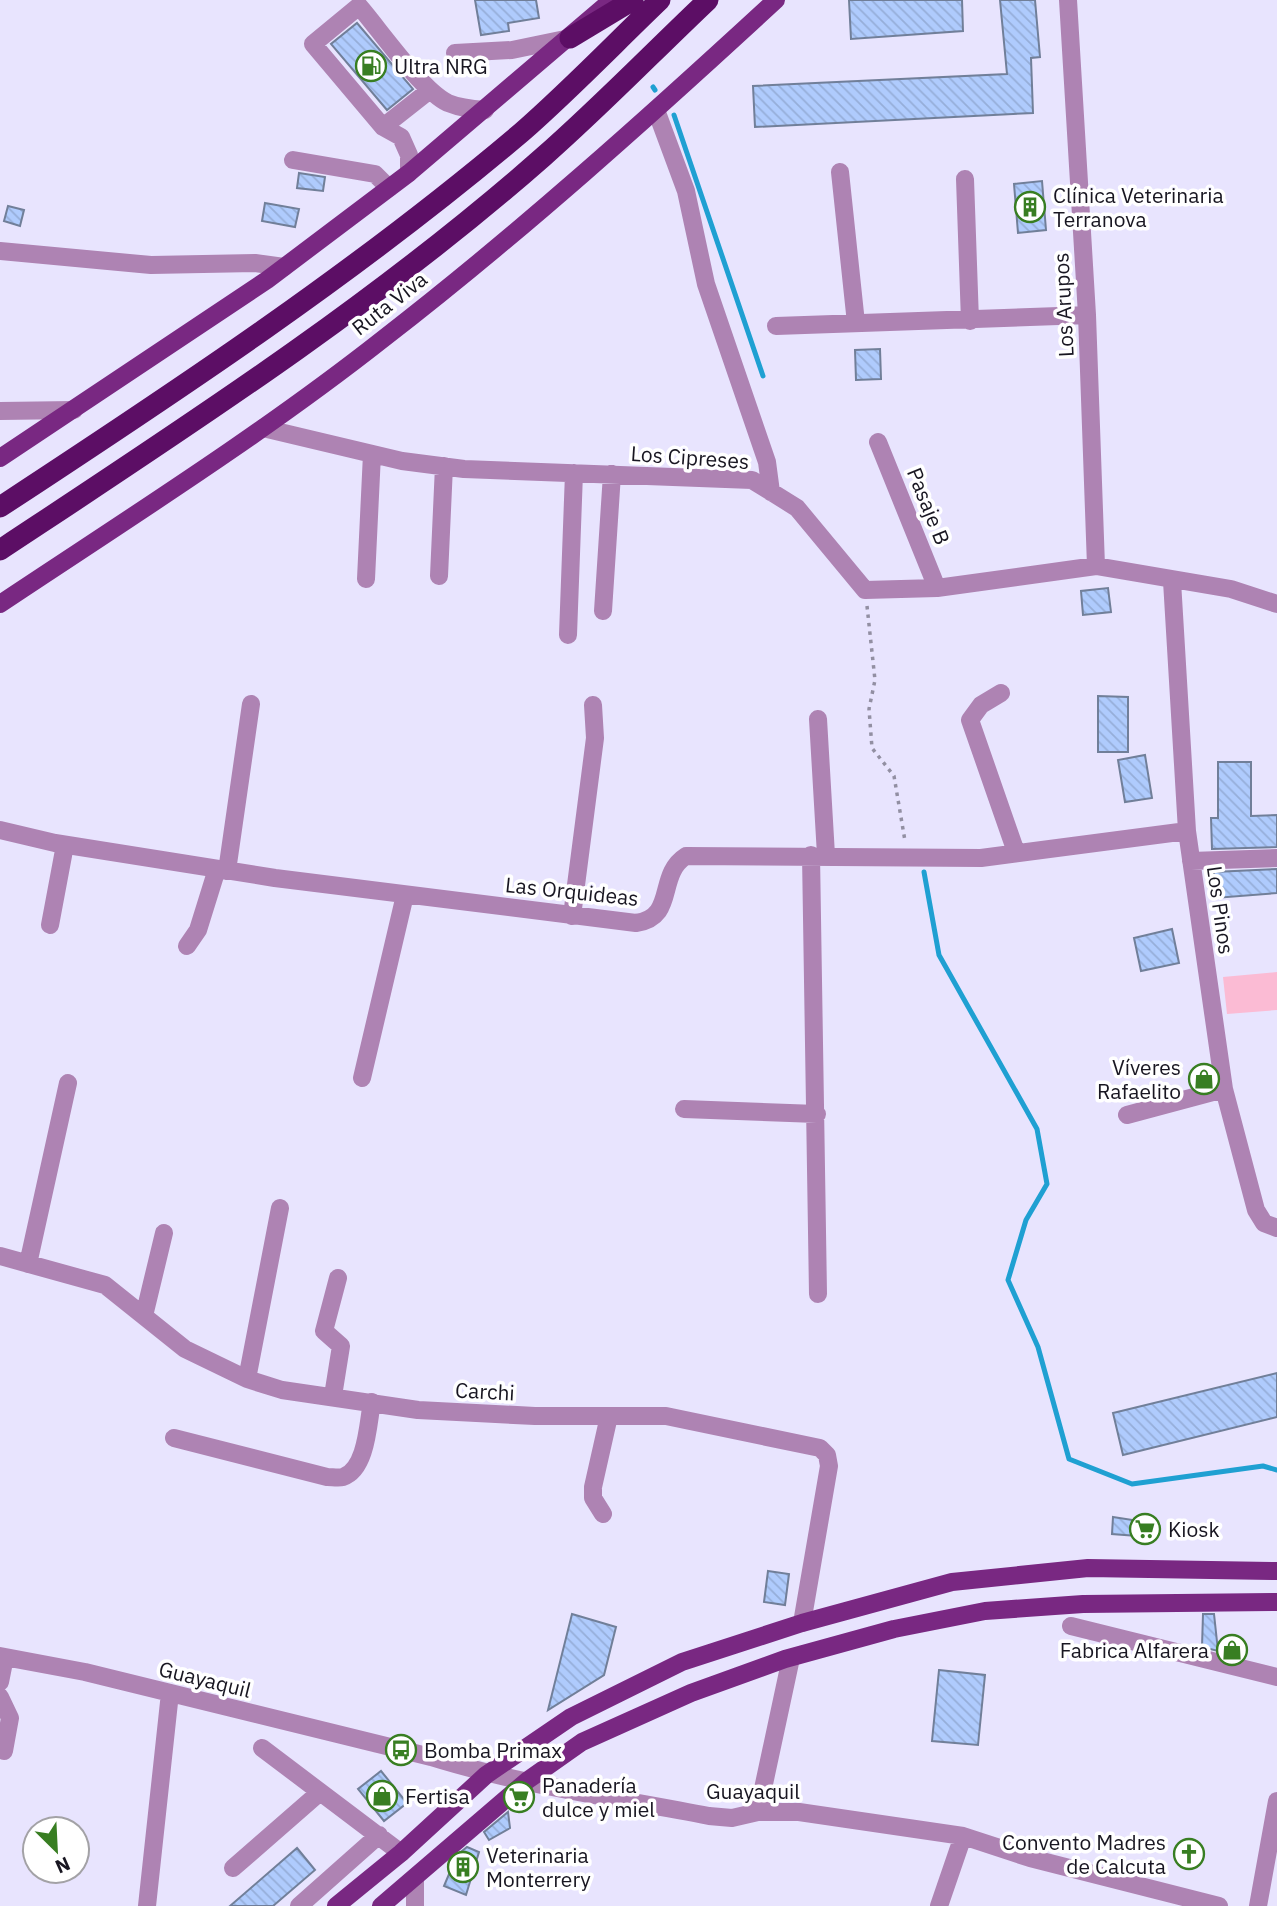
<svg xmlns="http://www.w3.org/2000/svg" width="1277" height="1906" font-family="'IBM Plex Sans',sans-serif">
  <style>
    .green { fill: #fbbbd4 }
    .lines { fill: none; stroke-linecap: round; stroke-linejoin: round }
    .stream { stroke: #1fa0d2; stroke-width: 5 }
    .building { fill: url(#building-back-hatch); stroke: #717f99; stroke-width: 2 }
    .path { stroke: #928fa2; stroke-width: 3.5; stroke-dasharray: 3.5 5; stroke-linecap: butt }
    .minor { stroke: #ae83b3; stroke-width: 18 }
    .major { stroke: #792882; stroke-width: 18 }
    .highway { stroke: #5c0e65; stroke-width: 21 }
    .labels { text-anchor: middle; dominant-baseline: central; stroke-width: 7; stroke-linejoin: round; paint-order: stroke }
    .poi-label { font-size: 21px; fill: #181621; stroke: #fff; text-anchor: start }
    .street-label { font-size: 21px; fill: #181621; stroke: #fff }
  </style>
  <defs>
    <pattern id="building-back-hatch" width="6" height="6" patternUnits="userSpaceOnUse" patternTransform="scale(1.75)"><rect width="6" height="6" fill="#afcbfd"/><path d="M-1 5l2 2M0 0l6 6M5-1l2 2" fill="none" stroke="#96aed9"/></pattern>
  </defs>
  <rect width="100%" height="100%" fill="#e8e4fe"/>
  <!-- green -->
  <path class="green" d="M1277,972V1010L1227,1014L1223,977Z"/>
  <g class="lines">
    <!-- stream -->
    <path class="stream" d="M653,87L655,90
      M674,115L763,376
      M924,872L939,955L1037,1129L1047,1184L1026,1220L1008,1280L1038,1347L1069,1459L1132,1484L1263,1466L1277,1470"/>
  </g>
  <!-- building -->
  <path class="building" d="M475,0H536L539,18L508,23L509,31L481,35Z
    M849,0H962L963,31L851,39Z
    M1000,0H1035L1040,57L1031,58L1033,113L755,127L753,86L1007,74Z
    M357,23L413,89L387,110L331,44Z
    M299,173L325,177L323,191L297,188Z
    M1042,181L1046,230L1018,233L1014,184Z
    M265,203L299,209L295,227L262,221Z
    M8,206L24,210L20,226L4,221Z
    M880,349L881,379L856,380L855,350Z
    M1108,588L1111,612L1083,615L1081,591Z
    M1098,696L1128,697V752H1098Z
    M1145,755L1152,798L1125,802L1118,760Z
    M1218,762H1251V816L1277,815V847L1212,849L1211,818H1218Z
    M1277,869V893L1215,898L1214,872Z
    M1172,929L1179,963L1141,971L1134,938Z
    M1277,1373V1417L1123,1455L1113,1413Z
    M1113,1517L1152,1523L1150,1537L1112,1534Z
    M768,1571L789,1574L785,1605L764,1602Z
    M572,1614L616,1627L604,1675L548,1710Z
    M1203,1614H1214L1218,1651L1202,1647Z
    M939,1670L985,1675L978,1745L932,1741Z
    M381,1771L407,1803L384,1821L358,1789Z
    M508,1812L510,1828L489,1840L484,1832Z
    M467,1847L479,1852L466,1895L444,1886L457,1855Z
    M297,1848L315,1870L273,1906H230Z"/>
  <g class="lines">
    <!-- path -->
    <path class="path" d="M867,606L875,680L869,709L872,748L894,776L905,841"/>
    <!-- minor -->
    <path class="minor" d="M1068,0L1087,315L1096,566
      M455,53L512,50L570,38
      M656,110L686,191L706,284L767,462L771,492
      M383,127L430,90
      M293,160L375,174L389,188
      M840,172L856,323
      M409,173V155L401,137L383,127L313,44L359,6C379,29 422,91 448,103C460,108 472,109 485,110
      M965,179L970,321
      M0,251L151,265L255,263L284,267
      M776,326L1087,315
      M0,411L74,410
      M263,428L402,461L464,469L752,480L797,508L865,590L937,588L1096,566L1231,589L1277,604
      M878,442L937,588
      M439,576L444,466
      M366,579L372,454
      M1172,581L1187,831L1224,1089L1256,1210L1264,1223L1277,1228
      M603,611L612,474
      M568,635L574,473
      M1001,693L981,705L970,720L1016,852
      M818,719L826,855
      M0,830L55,843L275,878L636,923C677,917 656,875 686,856L981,858L1187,831
      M811,855L818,1294
      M1191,861L1277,858
      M227,871L251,704
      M572,916L595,738L593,705
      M50,925L65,845
      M187,946L198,930L217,869
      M362,1078L405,895
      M684,1109L817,1114
      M1127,1115L1224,1089
      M0,1256L105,1285L185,1349L247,1379L282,1390L418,1410L535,1416H666L820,1448L827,1455L829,1466L802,1623
      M28,1264L68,1083
      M144,1316L164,1233
      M247,1379L280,1208
      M333,1396L341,1346L324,1331L338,1278
      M174,1438L327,1477C332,1477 339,1478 343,1477C367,1469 368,1422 372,1402
      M603,1514L593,1498V1487L609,1416
      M1071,1626L1277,1677
      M0,1656L85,1672L431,1757C521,1785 617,1798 709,1816L732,1818L758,1812H799L963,1836L1030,1858L1219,1906
      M0,1682L5,1657
      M0,1697L10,1718L4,1751
      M262,1748L401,1853
      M758,1812L791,1658
      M233,1868L319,1793
      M415,1878V1906
      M147,1906L170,1693
      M299,1906L379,1835
      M939,1906L963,1836
      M1258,1906L1277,1801"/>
    <!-- major -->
    <path class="major" d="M0,458L267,280L409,173L612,0
      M0,604C129,518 261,435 383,339C520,233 649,117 776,0
      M336,1906L401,1853L486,1775L571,1717L682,1662L802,1623L952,1582L1088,1568L1277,1571
      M381,1906L528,1780L582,1742L691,1693L785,1659L894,1629L985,1611L1083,1604L1277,1602"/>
    <!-- highway -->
    <path class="highway" d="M570,38L633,0
      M0,507C180,389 358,271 522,132C570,90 614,44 660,0
      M0,550C186,427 375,305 543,157C600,107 653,52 708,0"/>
  </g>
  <!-- icons -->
  <defs>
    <g id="fuel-ring" transform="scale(1.575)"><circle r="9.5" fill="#fff" stroke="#387e22" stroke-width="1.5"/><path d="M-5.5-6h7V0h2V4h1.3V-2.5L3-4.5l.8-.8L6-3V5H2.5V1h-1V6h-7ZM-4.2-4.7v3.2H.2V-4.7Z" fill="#387e22"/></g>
    <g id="building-ring" transform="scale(1.575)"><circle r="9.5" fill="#fff" stroke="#387e22" stroke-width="1.5"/><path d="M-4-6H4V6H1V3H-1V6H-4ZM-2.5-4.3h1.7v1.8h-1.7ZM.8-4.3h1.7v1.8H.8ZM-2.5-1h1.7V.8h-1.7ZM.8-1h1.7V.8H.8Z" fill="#387e22"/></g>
    <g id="shop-ring" transform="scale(1.575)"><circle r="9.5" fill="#fff" stroke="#387e22" stroke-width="1.5"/><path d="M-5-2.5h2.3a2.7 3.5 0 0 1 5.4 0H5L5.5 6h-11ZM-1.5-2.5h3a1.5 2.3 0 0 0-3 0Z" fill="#387e22"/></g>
    <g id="supermarket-ring" transform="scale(1.575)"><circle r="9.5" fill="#fff" stroke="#387e22" stroke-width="1.5"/><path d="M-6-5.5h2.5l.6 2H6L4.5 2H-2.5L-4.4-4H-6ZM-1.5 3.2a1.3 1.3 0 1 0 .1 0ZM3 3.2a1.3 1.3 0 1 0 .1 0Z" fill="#387e22"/></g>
    <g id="bus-ring" transform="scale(1.575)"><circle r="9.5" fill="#fff" stroke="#387e22" stroke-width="1.5"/><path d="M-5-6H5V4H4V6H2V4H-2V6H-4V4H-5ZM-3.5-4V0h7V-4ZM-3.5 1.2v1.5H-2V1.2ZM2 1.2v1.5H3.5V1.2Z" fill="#387e22"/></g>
    <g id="church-ring" transform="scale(1.575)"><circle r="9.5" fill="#fff" stroke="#387e22" stroke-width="1.5"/><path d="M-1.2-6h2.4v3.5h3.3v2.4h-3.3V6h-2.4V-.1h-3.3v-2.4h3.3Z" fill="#387e22"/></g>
  </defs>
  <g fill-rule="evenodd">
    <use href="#fuel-ring" x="371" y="66"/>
    <use href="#building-ring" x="1030" y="207"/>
    <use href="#shop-ring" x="1204" y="1079"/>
    <use href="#supermarket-ring" x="1145" y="1529"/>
    <use href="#shop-ring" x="1232" y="1650"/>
    <use href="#bus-ring" x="401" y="1750"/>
    <use href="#shop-ring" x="382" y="1796"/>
    <use href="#supermarket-ring" x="519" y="1797"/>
    <use href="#church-ring" x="1189" y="1854"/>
    <use href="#building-ring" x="463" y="1867"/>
  </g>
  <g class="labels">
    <!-- poi labels -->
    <g class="poi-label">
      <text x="394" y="66">Ultra NRG</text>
      <text x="1053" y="195">Clínica Veterinaria<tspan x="1053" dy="24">Terranova</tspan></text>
      <text x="1181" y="1067" text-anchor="end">Víveres<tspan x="1181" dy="24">Rafaelito</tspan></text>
      <text x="1168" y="1529">Kiosk</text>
      <text x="1209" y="1650" text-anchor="end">Fabrica Alfarera</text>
      <text x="424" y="1750">Bomba Primax</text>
      <text x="542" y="1785">Panadería<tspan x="542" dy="24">dulce y miel</tspan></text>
      <text x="405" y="1796">Fertisa</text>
      <text x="1166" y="1842" text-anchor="end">Convento Madres<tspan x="1166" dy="24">de Calcuta</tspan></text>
      <text x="486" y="1855">Veterinaria<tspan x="486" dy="24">Monterrery</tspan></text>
    </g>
    <!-- street labels -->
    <g class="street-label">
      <text transform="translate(389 303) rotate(-38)">Ruta Viva</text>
      <text transform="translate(1063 305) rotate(-93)">Los Arupos</text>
      <text transform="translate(690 457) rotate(4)">Los Cipreses</text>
      <text transform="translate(929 506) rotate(68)">Pasaje B</text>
      <text transform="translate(572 891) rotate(6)">Las Orquideas</text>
      <text transform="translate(1221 910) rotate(82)">Los Pinos</text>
      <text transform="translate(485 1391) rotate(3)">Carchi</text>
      <text transform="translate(205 1679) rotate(14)">Guayaquil</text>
      <text x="753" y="1791">Guayaquil</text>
    </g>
  </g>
  <!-- north arrow -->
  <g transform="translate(56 1850) rotate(156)"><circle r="33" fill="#ffffff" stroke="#a3a2a6" stroke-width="2"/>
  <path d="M0-5L12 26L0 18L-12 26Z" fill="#387e22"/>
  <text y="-10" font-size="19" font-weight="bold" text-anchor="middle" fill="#181621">N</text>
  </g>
</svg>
